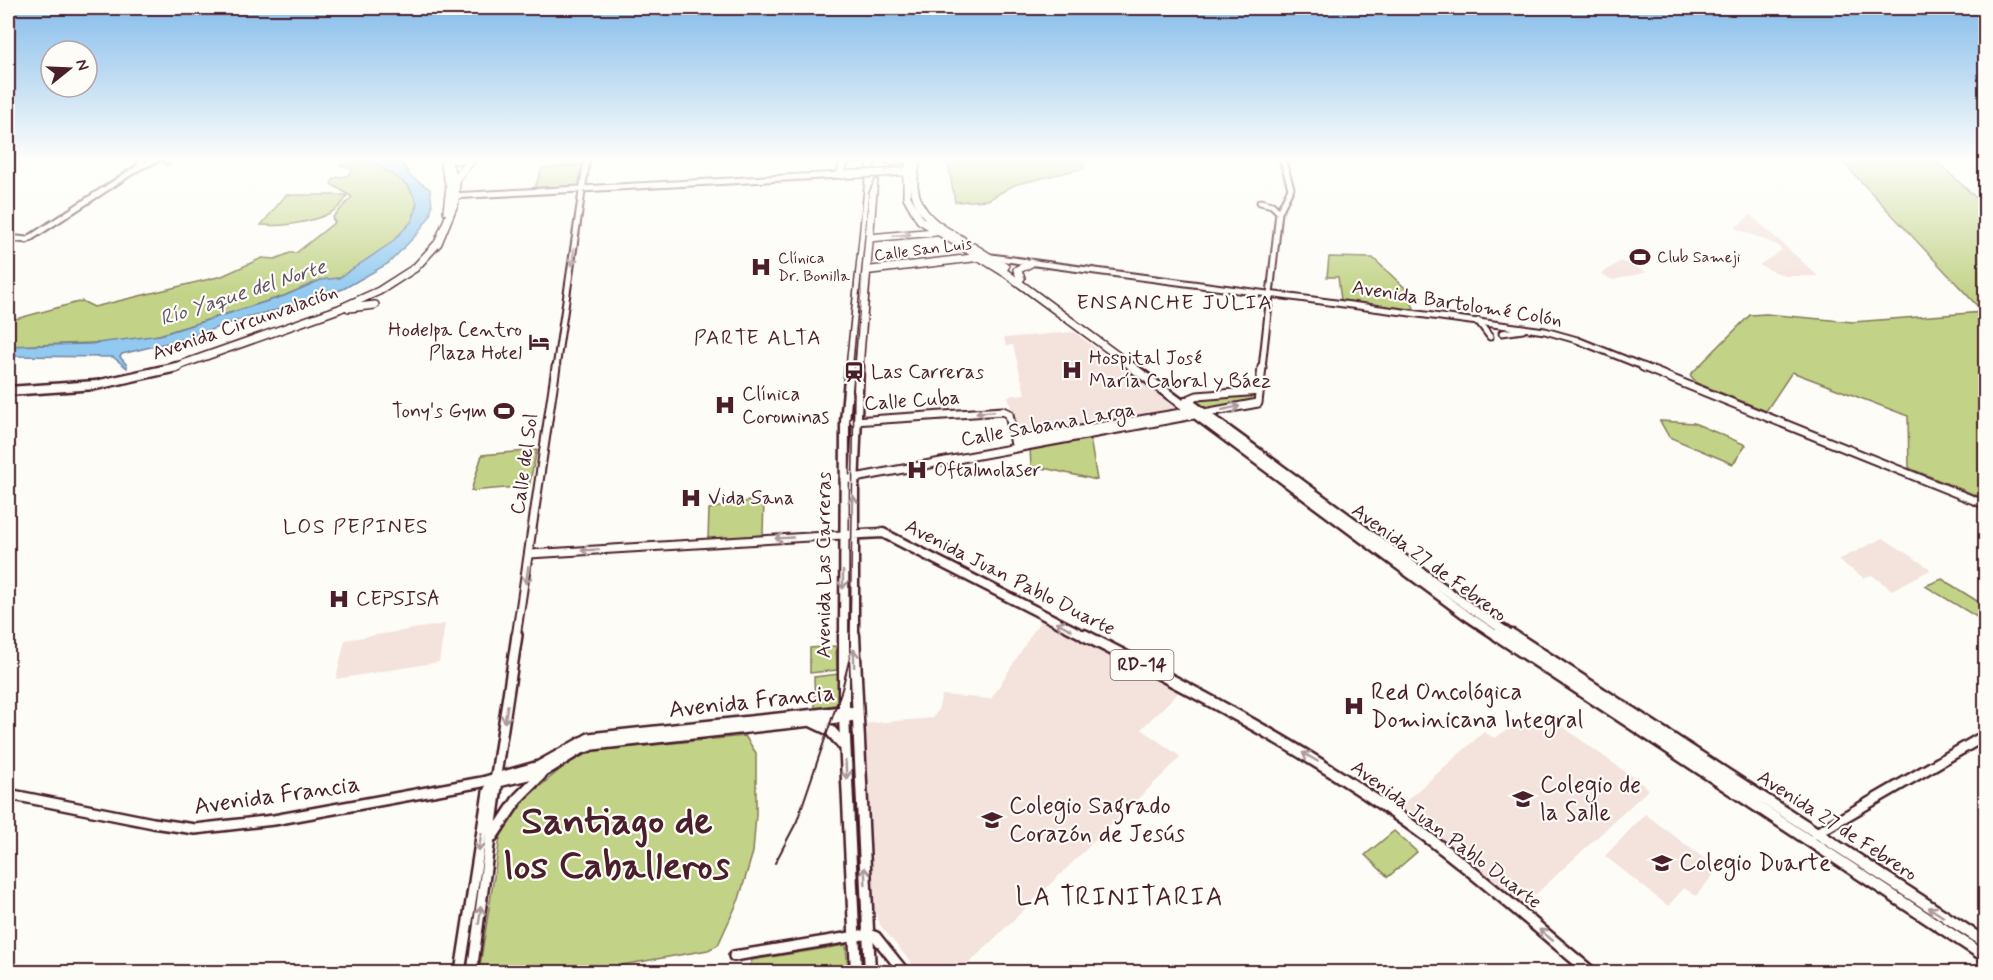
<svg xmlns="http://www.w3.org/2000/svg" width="1993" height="980" font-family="Mynerve,sans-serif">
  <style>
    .built { fill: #f4e2dc }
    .green { fill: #c2d387; stroke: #867959; stroke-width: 1.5 }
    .water { fill: #92c9f0; stroke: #7585a1; stroke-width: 1.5 }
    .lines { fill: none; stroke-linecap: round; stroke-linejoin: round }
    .secondary-far2-casing { stroke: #4a1f2b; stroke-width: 9 }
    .secondary-far1-casing { stroke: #4a1f2b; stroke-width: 11 }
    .secondary-casing { stroke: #4a1f2b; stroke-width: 14 }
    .primary-far2-casing { stroke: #4a1f2b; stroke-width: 10 }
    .primary-far1-casing { stroke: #4a1f2b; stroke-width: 13 }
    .primary-casing { stroke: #4a1f2b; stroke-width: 15 }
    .secondary-far2 { stroke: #fdfcf7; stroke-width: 5 }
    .secondary-far1 { stroke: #fdfcf7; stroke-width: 7 }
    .secondary { stroke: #fdfcf7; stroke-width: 9 }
    .primary-far2 { stroke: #fdfcf7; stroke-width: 7 }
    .primary-far1 { stroke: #fdfcf7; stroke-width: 8 }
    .primary { stroke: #fdfcf7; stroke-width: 10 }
    .rail-far1 { stroke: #4a1f2b; stroke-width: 1.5 }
    .rail { stroke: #4a1f2b; stroke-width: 2 }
    .primary-bridge-casing { stroke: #4a1f2b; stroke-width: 10; stroke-linecap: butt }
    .primary-bridge { stroke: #fdfcf7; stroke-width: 7 }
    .oneway { stroke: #ac999b }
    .labels { text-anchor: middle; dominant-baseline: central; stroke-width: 4.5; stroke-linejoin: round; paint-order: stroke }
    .far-street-label { font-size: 16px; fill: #4a1f2b; stroke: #fdfcf7 }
    .far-poi-label { font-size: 16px; fill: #4a1f2b; stroke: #fdfcf7; text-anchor: start }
    .shield { fill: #fdfcf7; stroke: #806168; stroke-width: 1.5 }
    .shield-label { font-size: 18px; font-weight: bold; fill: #4a1f2b }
    .street-label { font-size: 20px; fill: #4a1f2b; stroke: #fdfcf7 }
    .poi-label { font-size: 20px; fill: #4a1f2b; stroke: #fdfcf7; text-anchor: start }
    .water-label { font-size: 21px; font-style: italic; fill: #605266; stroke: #fdfcf7 }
    .neighbourhood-label { font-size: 21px; letter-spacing: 1.5px; fill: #4a1f2b; stroke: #fdfcf7 }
    .near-poi-label { font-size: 24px; fill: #4a1f2b; stroke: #fdfcf7; text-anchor: start }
    .near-street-label { font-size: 24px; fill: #4a1f2b; stroke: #fdfcf7 }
    .near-neighbourhood-label { font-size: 26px; letter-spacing: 1.5px; fill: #4a1f2b; stroke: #fdfcf7 }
    .near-town-label { font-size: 39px; font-weight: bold; fill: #4a1f2b; stroke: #fdfcf7 }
  </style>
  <rect width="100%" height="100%" fill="#fdfcf7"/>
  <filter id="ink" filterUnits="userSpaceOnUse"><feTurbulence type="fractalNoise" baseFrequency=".0167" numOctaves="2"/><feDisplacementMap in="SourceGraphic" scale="12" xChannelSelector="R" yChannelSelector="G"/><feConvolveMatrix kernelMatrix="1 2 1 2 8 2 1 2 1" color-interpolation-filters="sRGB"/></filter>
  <g filter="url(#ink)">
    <!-- built -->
    <path class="built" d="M1751,215L1818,276H1785L1759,265L1782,250L1777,245L1735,228Z
      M1621,261L1647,272L1613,280L1601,274Z
      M1074,332L1178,410L1019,439L1008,396L1025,394L1013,345L1006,346L1004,338Z
      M1883,538L1929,568L1930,570L1892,590L1872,575L1864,578L1838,560Z
      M1040,621L1181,690L1141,729L1181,757L960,972H919L880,925L873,905L861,724L933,718L938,710L942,695L991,699Z
      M445,624L439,662L336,679L345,640Z
      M1541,711L1649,789L1522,907L1397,809L1484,732L1494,738Z
      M1645,814L1718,869L1696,896L1684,888L1668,906L1605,856Z"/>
    <!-- green -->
    <path class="green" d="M347,158C353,158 361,157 366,159C386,166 409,182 417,202L412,221L401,235L382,251L339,278L321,280L284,296L159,335L120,342L8,346V321L82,301L94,307L222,276L262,258L275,259L290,253H296L335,222L332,218L352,197L331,184L334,178L347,176L353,170L340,165Z
      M947,158H1081L1084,168L1014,185L988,200L955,202Z
      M1839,158H1933L1985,206V499L1909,468L1908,416L1792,372L1766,411L1697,383L1690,375L1750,315L1766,314L1853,322L1983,312Z
      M585,164L583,185L580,187L534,190L542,168Z
      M286,195H347C338,221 285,227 261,225Z
      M1329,257L1373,258L1404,287L1415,310L1341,300L1338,277H1327Z
      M1257,392L1256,401L1206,410L1195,401V399Z
      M1660,421L1694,423L1746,445L1733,464L1669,437Z
      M1090,438L1097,480L1048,469L1031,467L1030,448Z
      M537,450L529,486L471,491L482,455Z
      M764,498L763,535L708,540L709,509Z
      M1942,579L1985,606V622L1925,586Z
      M836,646L837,670L810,673V648Z
      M839,674L840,704L815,708L814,677Z
      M745,736L756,753V814L753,852L739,899L718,945L708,950L582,972H479L500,838L511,815L527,797L568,763L593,751Z
      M1394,831L1417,852L1388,877L1365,855Z
      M846,945L848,972H747L752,960Z"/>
    <!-- water -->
    <path class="water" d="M366,158H399L410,176L430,189L432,205L430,216L418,233L389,263L345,288L312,302L250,316L187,338L122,354L120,357L127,365V368L113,357L8,356V346L90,344L160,335L284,296L321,280L339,278L391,243L412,221L416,210L417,202L408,185Z"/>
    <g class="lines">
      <!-- secondary-far2 casing -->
      <g class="secondary-far2-casing">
        <path id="secondary-far2" d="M138,158L142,160L139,167
          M166,158L167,161
          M451,196L840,175
          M1260,202L1272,205L1279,212
          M8,238L27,240L139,167L160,158
          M991,257L1545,331L1577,340L1647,368
          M1478,321L1490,337
          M1502,333L1523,330
          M556,368L587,158
          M1262,368L1279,212L1291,188L1282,158"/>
      </g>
      <!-- secondary-far1 casing -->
      <g class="secondary-far1-casing">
        <path id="secondary-far1" d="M1643,367L1986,505
          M854,421L1003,411L1009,414L1015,445
          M1015,441L1181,413L1190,408V399L1197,396L1260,391
          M844,480L1258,403L1262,367
          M530,554L843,535
          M516,637L556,367"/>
      </g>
      <!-- secondary casing -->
      <g class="secondary-casing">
        <path id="secondary" d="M490,784L545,771L579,750L593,745L856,716
          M8,794L153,823L195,829L274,820L482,782L539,766L589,738L844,711L856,712
          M1815,834L1986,735
          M493,836L519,797L541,775
          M734,956L869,934L876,937L904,972
          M460,972L488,792L496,775L517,635
          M472,972L498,779"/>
      </g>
      <!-- primary-far2 casing -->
      <g class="primary-far2-casing">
        <path id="primary-far2" d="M447,158L457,160L467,158
          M850,158L843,165L840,175L860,174
          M884,158L895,162L908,158
          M912,158L907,171V197L920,220L1007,274L1134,368
          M919,158C914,167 914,176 914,186C917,215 938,227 962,240
          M444,163L450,187L447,211
          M882,173L911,171
          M457,178L473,158
          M869,238L935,232
          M973,247L1005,267
          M863,271L981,257
          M1021,278L1017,270L1031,263
          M349,308L375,305
          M172,368L339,309L379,291L415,268L438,243L455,202L456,182L445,158
          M850,368L871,158
          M859,368L874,179"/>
      </g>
      <!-- primary-far1 casing -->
      <g class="primary-far1-casing">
        <path id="primary-far1" d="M1132,367L1466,615L1499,637
          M8,391L96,385L177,367
          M1187,401L1472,609L1514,637
          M843,535L883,533L1087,637
          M844,637L845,422L850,367
          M854,637V488L859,367"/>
      </g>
      <!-- primary casing -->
      <g class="primary-casing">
        <path id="primary" d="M844,635V717L856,972
          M854,635L870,972
          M1084,635C1202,695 1319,756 1426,836C1483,878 1536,927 1591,972
          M1497,635L1986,957
          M1512,635L1986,943
          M813,722L830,730L845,747"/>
      </g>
      <!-- secondary-far2 -->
      <use href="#secondary-far2" class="secondary-far2"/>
      <!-- secondary-far1 -->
      <use href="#secondary-far1" class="secondary-far1"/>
      <!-- secondary -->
      <use href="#secondary" class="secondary"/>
      <!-- primary-far2 -->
      <use href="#primary-far2" class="primary-far2"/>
      <!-- primary-far1 -->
      <use href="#primary-far1" class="primary-far1"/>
      <!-- primary -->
      <use href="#primary" class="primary"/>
      <!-- rail-far1 -->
      <path class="rail-far1" d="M853,364L869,192L874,181L901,158
        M850,637L854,392"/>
      <!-- rail -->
      <path class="rail" d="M775,863L797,821L842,689L850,657V635"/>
      <!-- primary-bridge casing -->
      <g class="primary-bridge-casing">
        <path id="primary-bridge" d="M860,174L882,173"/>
      </g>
      <!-- primary-bridge -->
      <use href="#primary-bridge" class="primary-bridge"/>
    </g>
    <!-- one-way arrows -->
    <defs><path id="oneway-shaft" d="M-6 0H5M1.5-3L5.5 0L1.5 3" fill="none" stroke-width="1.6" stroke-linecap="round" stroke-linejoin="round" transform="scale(1.5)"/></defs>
    <g class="oneway">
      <use href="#oneway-shaft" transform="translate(902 235) rotate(-5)"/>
      <use href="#oneway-shaft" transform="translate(573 257) rotate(97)"/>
      <use href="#oneway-shaft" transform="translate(1231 408) rotate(-12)"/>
      <use href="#oneway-shaft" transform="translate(985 412) rotate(176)"/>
      <use href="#oneway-shaft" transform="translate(853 504) rotate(-89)"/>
      <use href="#oneway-shaft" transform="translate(784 538) rotate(177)"/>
      <use href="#oneway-shaft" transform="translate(590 550) rotate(176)"/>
      <use href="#oneway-shaft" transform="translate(527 575) rotate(98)"/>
      <use href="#oneway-shaft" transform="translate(843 580) rotate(90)"/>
      <use href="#oneway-shaft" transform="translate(1064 626) rotate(-152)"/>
      <use href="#oneway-shaft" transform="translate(854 658) rotate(-91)"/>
      <use href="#oneway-shaft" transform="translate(506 714) rotate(99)"/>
      <use href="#oneway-shaft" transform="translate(1310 757) rotate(-150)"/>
      <use href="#oneway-shaft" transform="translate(846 770) rotate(87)"/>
      <use href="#oneway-shaft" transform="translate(480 842) rotate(99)"/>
      <use href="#oneway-shaft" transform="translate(865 876) rotate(-93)"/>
      <use href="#oneway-shaft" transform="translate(1936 912) rotate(-147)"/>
      <use href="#oneway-shaft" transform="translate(480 915) rotate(-82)"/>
      <use href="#oneway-shaft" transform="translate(1546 935) rotate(-140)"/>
    </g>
  </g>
  <!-- sky -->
  <linearGradient id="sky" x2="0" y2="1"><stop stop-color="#85bceb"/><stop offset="0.54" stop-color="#fefefb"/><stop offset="1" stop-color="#fefefb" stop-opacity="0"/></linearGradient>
  <rect width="1993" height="295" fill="url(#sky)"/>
  <!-- icons -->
  <defs>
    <g id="stadium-bare" transform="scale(1.62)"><path d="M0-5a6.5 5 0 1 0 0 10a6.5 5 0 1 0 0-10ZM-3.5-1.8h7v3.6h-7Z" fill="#4a1f2b" stroke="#fdfcf7" stroke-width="2.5" paint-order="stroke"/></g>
    <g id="hospital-bare" transform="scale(1.62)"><path d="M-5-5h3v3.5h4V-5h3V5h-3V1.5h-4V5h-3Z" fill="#4a1f2b" stroke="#fdfcf7" stroke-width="2.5" paint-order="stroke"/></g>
    <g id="hotel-bare" transform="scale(1.62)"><path d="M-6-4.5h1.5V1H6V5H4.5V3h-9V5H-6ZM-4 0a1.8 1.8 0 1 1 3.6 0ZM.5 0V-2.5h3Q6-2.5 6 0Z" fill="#4a1f2b" stroke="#fdfcf7" stroke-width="2.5" paint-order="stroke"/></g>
    <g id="station-bare" transform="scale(1.62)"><path d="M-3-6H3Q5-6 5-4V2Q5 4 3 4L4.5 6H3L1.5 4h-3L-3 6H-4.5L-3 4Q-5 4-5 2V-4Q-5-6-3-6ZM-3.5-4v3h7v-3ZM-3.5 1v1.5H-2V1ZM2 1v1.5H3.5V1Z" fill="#4a1f2b" stroke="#fdfcf7" stroke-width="2.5" paint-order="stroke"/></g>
    <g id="university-bare" transform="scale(1.62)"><path d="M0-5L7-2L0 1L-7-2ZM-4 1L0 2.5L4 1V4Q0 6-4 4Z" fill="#4a1f2b" stroke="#fdfcf7" stroke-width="2.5" paint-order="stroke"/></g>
  </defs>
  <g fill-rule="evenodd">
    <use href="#stadium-bare" x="1640" y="257"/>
    <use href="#hospital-bare" x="761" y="267"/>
    <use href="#hotel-bare" x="539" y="342"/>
    <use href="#hospital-bare" x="1072" y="370"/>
    <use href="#station-bare" x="854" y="372"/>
    <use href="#hospital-bare" x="725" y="405"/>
    <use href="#stadium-bare" x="504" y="411"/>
    <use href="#hospital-bare" x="917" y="470"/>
    <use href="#hospital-bare" x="691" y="498"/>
    <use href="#hospital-bare" x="339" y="599"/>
    <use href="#hospital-bare" x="1354" y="706"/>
    <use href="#university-bare" x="1523" y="799"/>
    <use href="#university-bare" x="992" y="820"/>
    <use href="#university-bare" x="1662" y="863"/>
  </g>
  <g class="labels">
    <!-- far-street labels -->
    <g class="far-street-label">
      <text transform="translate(923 250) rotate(-7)">Calle San Luis</text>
    </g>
    <!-- far-poi labels -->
    <g class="far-poi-label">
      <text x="1657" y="257">Club Sameji</text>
      <text x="778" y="258">Clínica<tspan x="778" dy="18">Dr. Bonilla</tspan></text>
    </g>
    <!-- shield labels -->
    <rect class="shield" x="1110.5" y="650" width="63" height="30" rx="4.5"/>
    <g class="shield-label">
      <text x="1142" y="665">RD-14</text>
    </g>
    <!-- street labels -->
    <g class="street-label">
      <text transform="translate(1457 304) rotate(9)">Avenida Bartolomé Colón</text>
      <text transform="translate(245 323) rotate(-19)">Avenida Circunvalación</text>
      <text transform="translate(912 401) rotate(-4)">Calle Cuba</text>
      <text transform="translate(1048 425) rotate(-10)">Calle Sabana Larga</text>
      <text transform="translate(525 464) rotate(-82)">Calle del Sol</text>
      <text transform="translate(1429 563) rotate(36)">Avenida 27 de Febrero</text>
      <text transform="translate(824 565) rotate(-90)">Avenida Las Carreras</text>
      <text transform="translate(1010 578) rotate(27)">Avenida Juan Pablo Duarte</text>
      <text transform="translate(1837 826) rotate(33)">Avenida 27 de Febrero</text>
      <text transform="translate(1446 835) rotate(37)">Avenida Juan Pablo Duarte</text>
    </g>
    <!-- poi labels -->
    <g class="poi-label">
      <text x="522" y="330" text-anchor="end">Hodelpa Centro<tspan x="522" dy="23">Plaza Hotel</tspan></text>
      <text x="1089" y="358">Hospital José<tspan x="1089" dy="23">María Cabral y Báez</tspan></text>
      <text x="871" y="372">Las Carreras</text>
      <text x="742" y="394">Clínica<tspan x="742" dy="23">Corominas</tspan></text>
      <text x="487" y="411" text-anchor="end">Tony's Gym</text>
      <text x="934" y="470">Oftalmolaser</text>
      <text x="708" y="498">Vida Sana</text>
      <text x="356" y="599">CEPSISA</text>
    </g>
    <!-- water labels -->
    <g class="water-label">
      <text transform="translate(243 293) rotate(-18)">Río Yaque del Norte</text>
    </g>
    <!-- neighbourhood labels -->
    <g class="neighbourhood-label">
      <text x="1175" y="303">ENSANCHE JULIA</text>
      <text x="758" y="338">PARTE ALTA</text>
      <text x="356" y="527">LOS PEPINES</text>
    </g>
    <!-- near-poi labels -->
    <g class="near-poi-label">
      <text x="1371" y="692">Red Oncológica<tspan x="1371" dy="28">Dominicana Integral</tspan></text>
      <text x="1540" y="785">Colegio de<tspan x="1540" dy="28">la Salle</tspan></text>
      <text x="1009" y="806">Colegio Sagrado<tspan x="1009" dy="28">Corazón de Jesús</tspan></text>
      <text x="1679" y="863">Colegio Duarte</text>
    </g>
    <!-- near-street labels -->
    <g class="near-street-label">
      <text transform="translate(752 702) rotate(-6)">Avenida Francia</text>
      <text transform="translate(277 796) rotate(-8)">Avenida Francia</text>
    </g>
    <!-- near-neighbourhood labels -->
    <g class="near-neighbourhood-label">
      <text x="1120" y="898">LA TRINITARIA</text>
    </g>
    <!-- near-town labels -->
    <g class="near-town-label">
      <text x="617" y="822">Santiago de<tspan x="617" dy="45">los Caballeros</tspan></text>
    </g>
  </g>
  <!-- margin -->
  <rect width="1993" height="980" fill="none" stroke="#fdfcf7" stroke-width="30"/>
  <rect x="15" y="15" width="1963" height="950" fill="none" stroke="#4a1f2b" stroke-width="2" filter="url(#ink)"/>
  <!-- north arrow -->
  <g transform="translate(69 69) rotate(72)"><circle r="28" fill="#fdfcf7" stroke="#b5a4a5" stroke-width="1.5"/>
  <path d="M0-4.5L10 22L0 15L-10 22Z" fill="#4a1f2b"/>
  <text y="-9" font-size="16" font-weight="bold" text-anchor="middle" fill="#4a1f2b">N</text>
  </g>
</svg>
